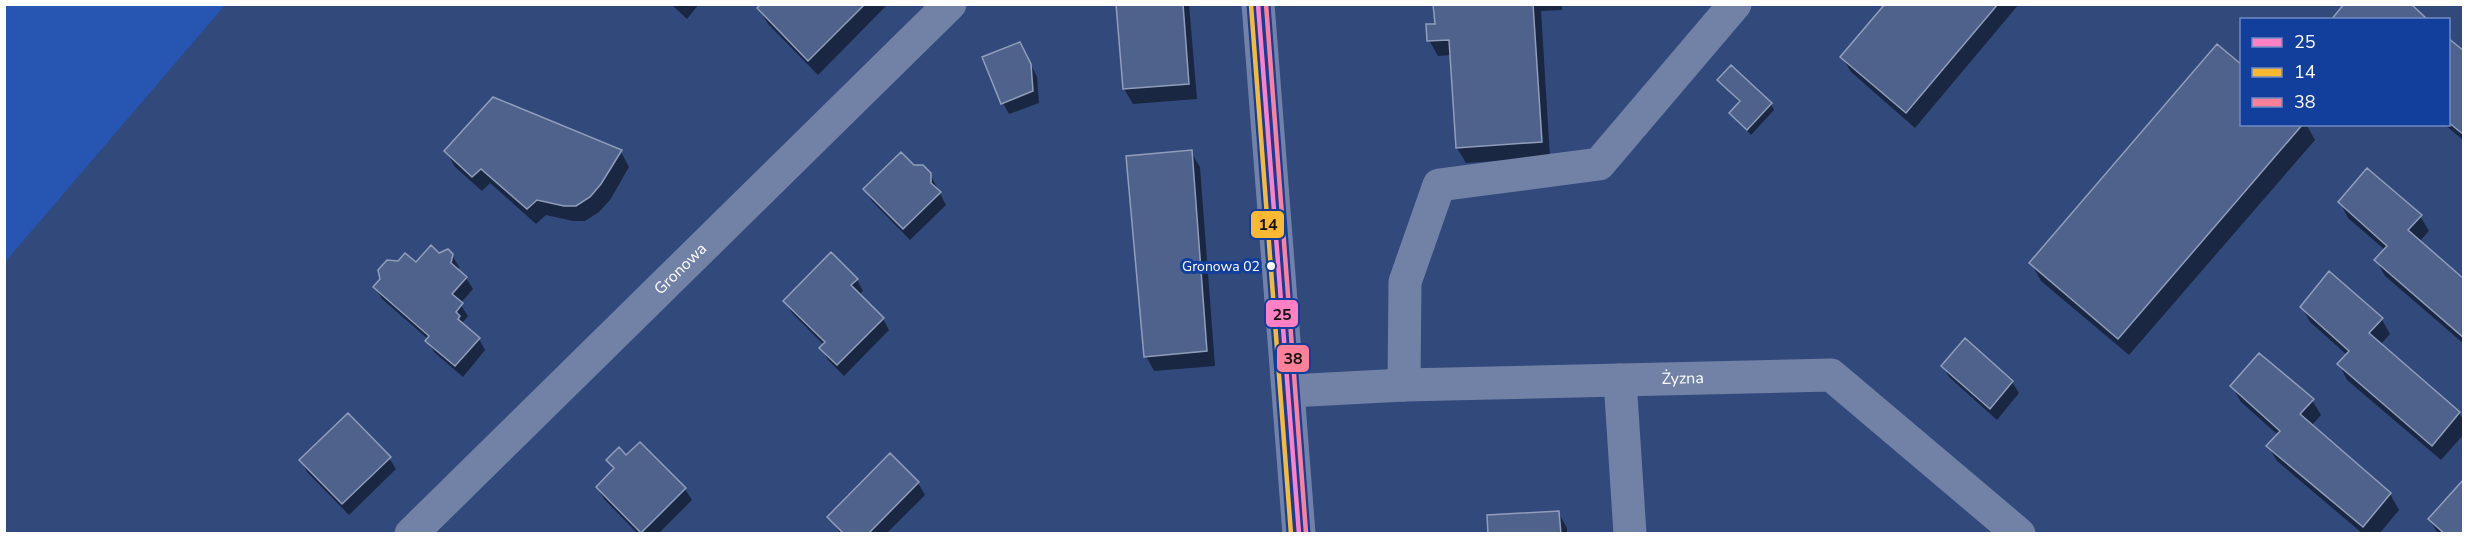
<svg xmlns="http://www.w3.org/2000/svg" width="2468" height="538" font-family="'Nunito Sans',sans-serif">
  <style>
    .green { fill: #2755b2 }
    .shadow { fill: #0007 }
    .building { fill: #4f628b; stroke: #919ebb; stroke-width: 1.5 }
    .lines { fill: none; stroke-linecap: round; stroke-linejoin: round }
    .minor { stroke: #7282a6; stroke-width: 33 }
    .bus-1-casing { stroke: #123e9c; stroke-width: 9 }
    .bus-2-casing { stroke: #123e9c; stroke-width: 9 }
    .bus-3-casing { stroke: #123e9c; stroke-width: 9 }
    .bus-1 { stroke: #ff80c5; stroke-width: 4.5 }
    .bus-2 { stroke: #fab933; stroke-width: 4.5 }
    .bus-3 { stroke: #ff8098; stroke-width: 4.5 }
    .bus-dot { fill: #fff; stroke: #123e9c; stroke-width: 2 }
    .labels { text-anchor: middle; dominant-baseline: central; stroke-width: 6; stroke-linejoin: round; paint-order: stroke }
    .bus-label { font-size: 14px; fill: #fff; stroke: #123e9c; text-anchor: end }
    .street-label { font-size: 16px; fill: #fff; stroke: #123e9c }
    .line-badge { stroke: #123e9c; stroke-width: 2 }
    .pale-badge-label { font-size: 16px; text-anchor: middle; font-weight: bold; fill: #111 }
  </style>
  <rect width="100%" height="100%" fill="#32497c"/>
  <!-- green -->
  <path class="green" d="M5,4L225,5L5,262L4,5Z"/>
  <!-- shadow -->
  <path class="shadow" d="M671,4H699L687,19Z
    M763,4H888L818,75L768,24L759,9Z
    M1118,4H1189L1197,99L1133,104L1124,89Z
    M1435,4H1562V10L1541,11L1550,157L1466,163L1457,148L1451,55L1438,56L1429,40L1437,25Z
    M1887,4H2019L1915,128L1851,72L1842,57Z
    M2448,39L2464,53V141L2444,124H2448Z
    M1026,55L1037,77L1039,103L1009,114L1003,103Z
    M1719,80L1771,104L1774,110L1751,135L1731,113L1740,103Z
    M2242,124H2306L2315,140L2129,355L2041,281L2031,263Z
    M446,151L621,152L629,167L610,200L599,212L585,221H573L546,215L536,224L490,183L482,191L455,167Z
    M1191,152L1200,167L1215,366L1154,371L1146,356Z
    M914,167L930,174L946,205L910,240L872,201L865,190Z
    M2340,202L2420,216L2429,231L2419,242L2464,281V344L2385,276L2376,260L2385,250L2348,218Z
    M439,254L452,255L459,267L458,271L466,278L473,289L460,304L468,316L462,323L479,339L485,350L463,377L434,352L428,339L382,299L375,287Z
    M857,280L863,291L859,295L883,319L889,330L844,376L828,360L821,348L824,345L792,313L785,301Z
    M2302,307L2381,318L2390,334L2380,345L2459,413L2464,421V434L2441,460L2347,380L2339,364L2347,355L2310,322Z
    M1943,366L2012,382L2019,393L1997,420L1949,377Z
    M2232,386L2312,400L2321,415L2311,426L2390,494L2399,510L2379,534H2363L2277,461L2268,446L2278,435L2241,402Z
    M890,456L918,483L925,495L886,534H841L829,517Z
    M626,457L685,489L692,500L658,534H638L604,499L597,487L614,471L608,460Z
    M389,458L396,469L349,515L307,472L301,461Z
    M1558,512L1567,528V534H1490Z
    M2430,520L2464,534H2438Z"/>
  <!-- building -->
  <path class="building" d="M761,4H865L808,61L757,8Z
    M1116,4H1183L1189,84L1123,89Z
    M1433,4H1533L1542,142L1456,148L1449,40L1427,41L1426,24H1435Z
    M1885,4H1998L1906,113L1840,57Z
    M2344,4H2411L2428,20H2331Z
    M2448,38L2464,51V135L2448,122Z
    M1020,42L1031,64L1033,91L1001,104L982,57Z
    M2217,44L2242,65V124H2303L2118,339L2029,263Z
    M1731,65L1772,103L1747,130L1729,113L1740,101L1717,80Z
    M493,97L622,150L601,184L590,197L576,206H564L537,200L527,209L481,169L472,177L444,151Z
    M1192,150L1207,351L1144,357L1126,156Z
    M901,152L914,165H923L931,173V183L941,192L903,229L863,189Z
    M2367,168L2422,215L2408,230L2464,279V338L2374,260L2387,246L2338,202Z
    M431,245L439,253L448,249L453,254L451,263L467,277L452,294L463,303L456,312L460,316L458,319L480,338L455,366L425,341L429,336L373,287L380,279L378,270L387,260L398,261L405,253L416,262Z
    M831,252L858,279L851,285L884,318L837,365L819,348L825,342L783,301Z
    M2329,271L2383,318L2369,333L2460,412L2432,446L2337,364L2349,351L2300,307Z
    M1965,338L2013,381L1990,409L1941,366Z
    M2259,353L2314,399L2300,414L2391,493L2363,527L2266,446L2280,431L2230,386Z
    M348,413L391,457L342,504L299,460Z
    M640,442L686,488L641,533L596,487L614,468L606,460L619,447L626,455Z
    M890,453L919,482L868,534H844L827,517Z
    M2464,479V534H2445L2428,519Z
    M1559,511L1561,534H1488L1487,515Z"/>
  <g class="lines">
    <!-- minor -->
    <g class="minor">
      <path d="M1258,4L1299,534"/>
      <path d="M1620,380L1630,534"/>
      <path d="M1404,385L1405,282L1439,185L1599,164L1735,4"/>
      <path id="s1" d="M1290,391L1404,385L1831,375L2019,534"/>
      <path id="s2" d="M411,534L950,4"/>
    </g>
    <!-- bus-1 casing -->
    <g class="bus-1-casing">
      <path id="bus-1" d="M1258,4L1299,534"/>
    </g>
    <!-- bus-2 casing -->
    <g class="bus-2-casing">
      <path id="bus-2" d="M1251,5L1291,534"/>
    </g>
    <!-- bus-3 casing -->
    <g class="bus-3-casing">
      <path id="bus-3" d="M1266,4L1306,533"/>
    </g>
    <!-- bus-1 -->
    <use href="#bus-1" class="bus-1"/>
    <!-- bus-2 -->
    <use href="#bus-2" class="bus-2"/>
    <!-- bus-3 -->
    <use href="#bus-3" class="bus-3"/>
  </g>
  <!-- markers -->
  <circle class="bus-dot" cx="1271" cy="266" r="5"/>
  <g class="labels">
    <!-- bus labels -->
    <g class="bus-label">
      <text x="1260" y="266">Gronowa 02</text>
    </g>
    <!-- street labels -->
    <g class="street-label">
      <text stroke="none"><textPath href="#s2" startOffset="378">Gronowa</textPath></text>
      <text stroke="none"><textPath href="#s1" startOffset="393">Żyzna</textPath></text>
    </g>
  </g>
  <g class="line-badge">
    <rect x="1250" y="210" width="35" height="29" rx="6" fill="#fab933"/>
    <rect x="1265" y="299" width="34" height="29" rx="6" fill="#ff80c5"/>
    <rect x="1276" y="344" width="34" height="29" rx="6" fill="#ff8098"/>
  </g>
  <g class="pale-badge-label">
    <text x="1268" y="230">14</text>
    <text x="1282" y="320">25</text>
    <text x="1293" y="364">38</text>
  </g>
  <!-- border -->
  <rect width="2468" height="538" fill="none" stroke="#ffffff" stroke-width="12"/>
  <!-- legend -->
  <rect x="2240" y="18" width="210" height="108" fill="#123e9c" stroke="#718bc4" stroke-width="1.5"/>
  <rect x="2252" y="38" width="30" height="9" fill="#ff80c5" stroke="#718bc4" stroke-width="1.5"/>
  <text x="2294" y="48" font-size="18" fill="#ffffff">25</text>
  <rect x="2252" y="68" width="30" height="9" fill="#fab933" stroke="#718bc4" stroke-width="1.5"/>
  <text x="2294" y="78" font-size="18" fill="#ffffff">14</text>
  <rect x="2252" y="98" width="30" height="9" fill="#ff8098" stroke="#718bc4" stroke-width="1.5"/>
  <text x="2294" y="108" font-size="18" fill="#ffffff">38</text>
</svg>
